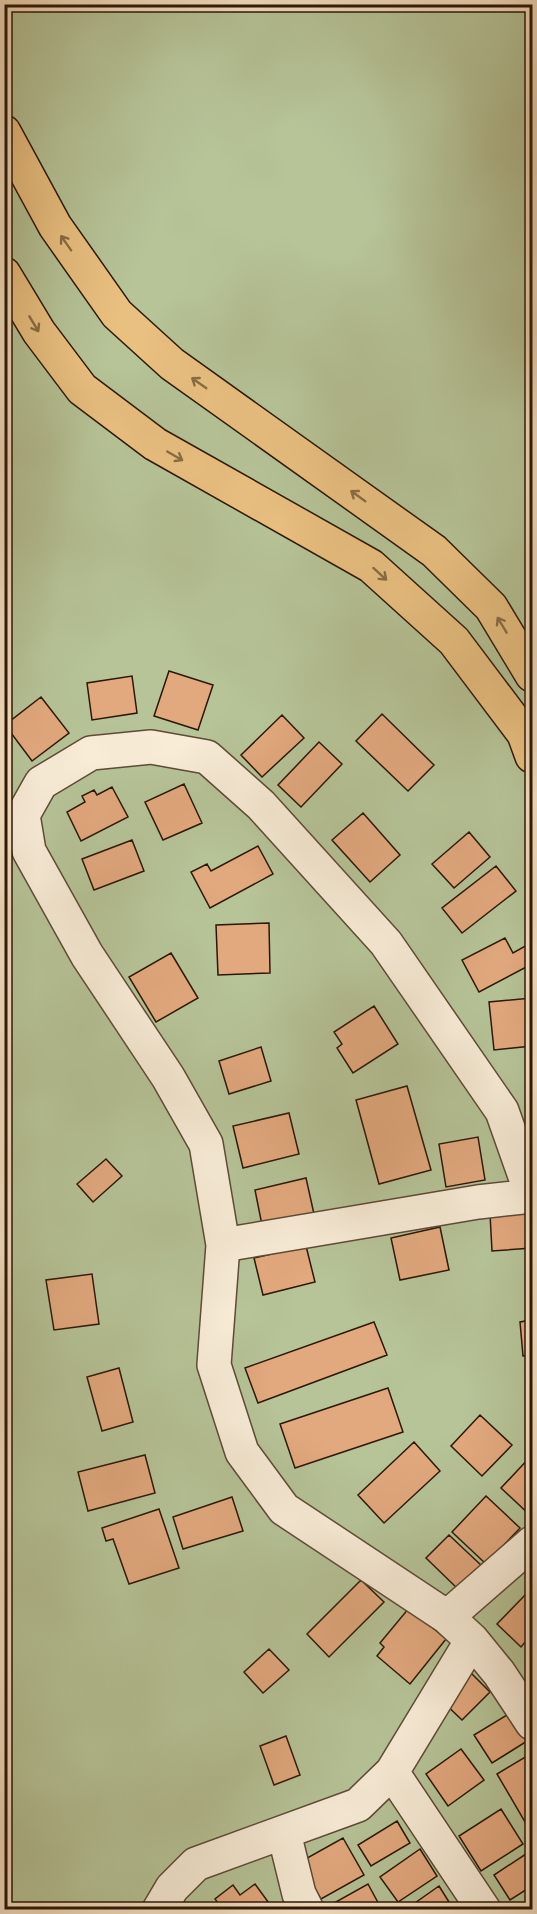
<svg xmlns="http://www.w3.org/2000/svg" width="537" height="1914" font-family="'IM FELL DW Pica',serif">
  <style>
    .green { fill: #b6c498; stroke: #706e50; stroke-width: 1.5 }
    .building { fill: #e2a87e; stroke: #2b1708; stroke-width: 1.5 }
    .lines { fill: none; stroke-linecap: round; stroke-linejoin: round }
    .minor-casing { stroke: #5e4a36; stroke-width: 36 }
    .major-casing { stroke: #2b1708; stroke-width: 36 }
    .minor { stroke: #f8ecd7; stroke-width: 33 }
    .major { stroke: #eac081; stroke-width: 33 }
    .oneway { stroke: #8a6c44 }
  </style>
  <rect width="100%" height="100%" fill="#f5e1c2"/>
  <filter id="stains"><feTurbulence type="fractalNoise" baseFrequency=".00333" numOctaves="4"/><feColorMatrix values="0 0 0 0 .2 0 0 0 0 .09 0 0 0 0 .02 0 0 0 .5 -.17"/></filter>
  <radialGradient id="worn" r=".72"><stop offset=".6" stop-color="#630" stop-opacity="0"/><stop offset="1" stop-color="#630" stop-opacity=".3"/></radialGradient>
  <!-- green -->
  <path class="green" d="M5,5H532V1909L5,1910Z"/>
  <!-- building -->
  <path class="building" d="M169,671L213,685L198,730L154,716Z
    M132,676L137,713L92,720L87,683Z
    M41,697L69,733L32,761L5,725Z
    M382,714L434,765L408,791L356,741Z
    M282,715L304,738L262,777L241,755Z
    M319,742L342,764L301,807L278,785Z
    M184,784L202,823L163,840L145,802Z
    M112,787L128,817L81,841L67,812L85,802L82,796L94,790L97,795Z
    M363,813L400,855L370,882L332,840Z
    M469,832L490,857L454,888L432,864Z
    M132,840L144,871L94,890L82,859Z
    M258,846L273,874L210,908L191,872L207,864L211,871Z
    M496,866L516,891L462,933L442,908Z
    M269,923L270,973L218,975L216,925Z
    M505,938L513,953L527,945L532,956V964L479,992L462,960Z
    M171,953L198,998L156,1022L129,977Z
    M532,998V1046L494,1050L489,1002Z
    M374,1006L398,1044L353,1073L337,1048L342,1044L334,1032Z
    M261,1047L271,1081L229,1094L219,1061Z
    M407,1086L431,1170L379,1184L356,1100Z
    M289,1113L299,1154L243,1168L233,1126Z
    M478,1137L485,1180L446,1187L439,1144Z
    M106,1159L122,1176L93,1202L77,1184Z
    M306,1178L314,1214L262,1225L255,1190Z
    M532,1211V1248L492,1251L490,1214Z
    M440,1227L449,1270L400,1280L391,1238Z
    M306,1246L315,1282L263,1295L254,1258Z
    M530,1257H532V1304H530Z
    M92,1274L99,1324L54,1330L46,1280Z
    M532,1320V1355L523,1356L520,1322Z
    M374,1322L387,1355L258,1403L245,1368Z
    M119,1368L133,1422L102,1431L87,1377Z
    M388,1388L403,1432L295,1468L280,1424Z
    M480,1415L512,1445L482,1476L451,1446Z
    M414,1442L440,1471L384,1523L358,1495Z
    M145,1455L155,1493L88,1511L78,1472Z
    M531,1456L532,1458V1517L501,1488Z
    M486,1496L520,1528L486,1564L452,1532Z
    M232,1497L243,1531L183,1549L173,1517Z
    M159,1509L179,1568L129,1584L113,1539L106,1541L102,1528Z
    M449,1535L483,1567L460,1591L426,1558Z
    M361,1580L384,1602L329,1657L307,1634Z
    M528,1592L532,1595V1634L521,1647L497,1624Z
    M409,1608L446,1639L410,1684L377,1656L384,1647L380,1643Z
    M269,1649L289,1670L263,1693L244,1672Z
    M532,1656V1670L526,1663Z
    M469,1671L490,1692L462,1720L440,1699Z
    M517,1709L532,1738L492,1763L474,1735Z
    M286,1736L300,1775L274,1785L260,1746Z
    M461,1749L484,1780L448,1806L426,1774Z
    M532,1753V1817L525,1822L497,1774Z
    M501,1809L523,1844L481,1871L459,1836Z
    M397,1821L410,1843L371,1866L358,1845Z
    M343,1838L364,1875L321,1899L300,1862Z
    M420,1849L437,1876L398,1902L380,1877Z
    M532,1850V1886L510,1900L494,1875Z
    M255,1884L274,1910H223L215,1899L233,1885L240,1895Z
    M368,1884L382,1910H326L325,1908Z
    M439,1886L454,1910H405Z"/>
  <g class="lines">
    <!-- minor casing -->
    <g class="minor-casing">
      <path id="minor" d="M532,1196L502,1111L386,943L261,805L207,757L151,747L91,753L41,783L23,815L29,851L87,955L168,1077L206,1144L223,1245L214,1365L242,1452L284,1509L447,1617L472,1640L499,1673L532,1723
        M223,1245L478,1202L532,1196
        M447,1617L532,1543
        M392,1772L484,1910
        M284,1833L299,1894L307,1910
        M159,1910L172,1888L196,1864L358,1805L392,1772L472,1640"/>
    </g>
    <!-- major casing -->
    <g class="major-casing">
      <path id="major" d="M4,132L55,226L117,314L172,364L434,551L491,607L532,675
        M4,274L39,332L82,389L155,444L371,566L454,641L524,734L532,756"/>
    </g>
    <!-- minor -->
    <use href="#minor" class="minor"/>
    <!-- major -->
    <use href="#major" class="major"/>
  </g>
  <!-- one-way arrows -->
  <defs><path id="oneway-shaft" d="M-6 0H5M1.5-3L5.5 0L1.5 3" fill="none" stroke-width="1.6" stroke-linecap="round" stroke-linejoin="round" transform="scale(1.5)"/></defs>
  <g class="oneway">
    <use href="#oneway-shaft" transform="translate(66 243) rotate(-125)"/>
    <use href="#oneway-shaft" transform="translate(34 324) rotate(59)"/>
    <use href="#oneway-shaft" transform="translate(199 383) rotate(-145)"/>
    <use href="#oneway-shaft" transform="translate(175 456) rotate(30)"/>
    <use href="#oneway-shaft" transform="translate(358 496) rotate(-144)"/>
    <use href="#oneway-shaft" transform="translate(380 574) rotate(42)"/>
    <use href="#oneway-shaft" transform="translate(502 625) rotate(-121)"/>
  </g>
  <!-- margin -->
  <rect width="537" height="1914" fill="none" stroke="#f5e1c2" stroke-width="24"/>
  <rect x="6" y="6" width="525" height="1902" fill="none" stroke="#2b1708" stroke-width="3"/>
  <rect x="12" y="12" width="513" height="1890" fill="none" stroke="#2b1708" stroke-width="1.5"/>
  <rect width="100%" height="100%" filter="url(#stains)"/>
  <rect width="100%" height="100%" fill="url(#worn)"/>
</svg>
